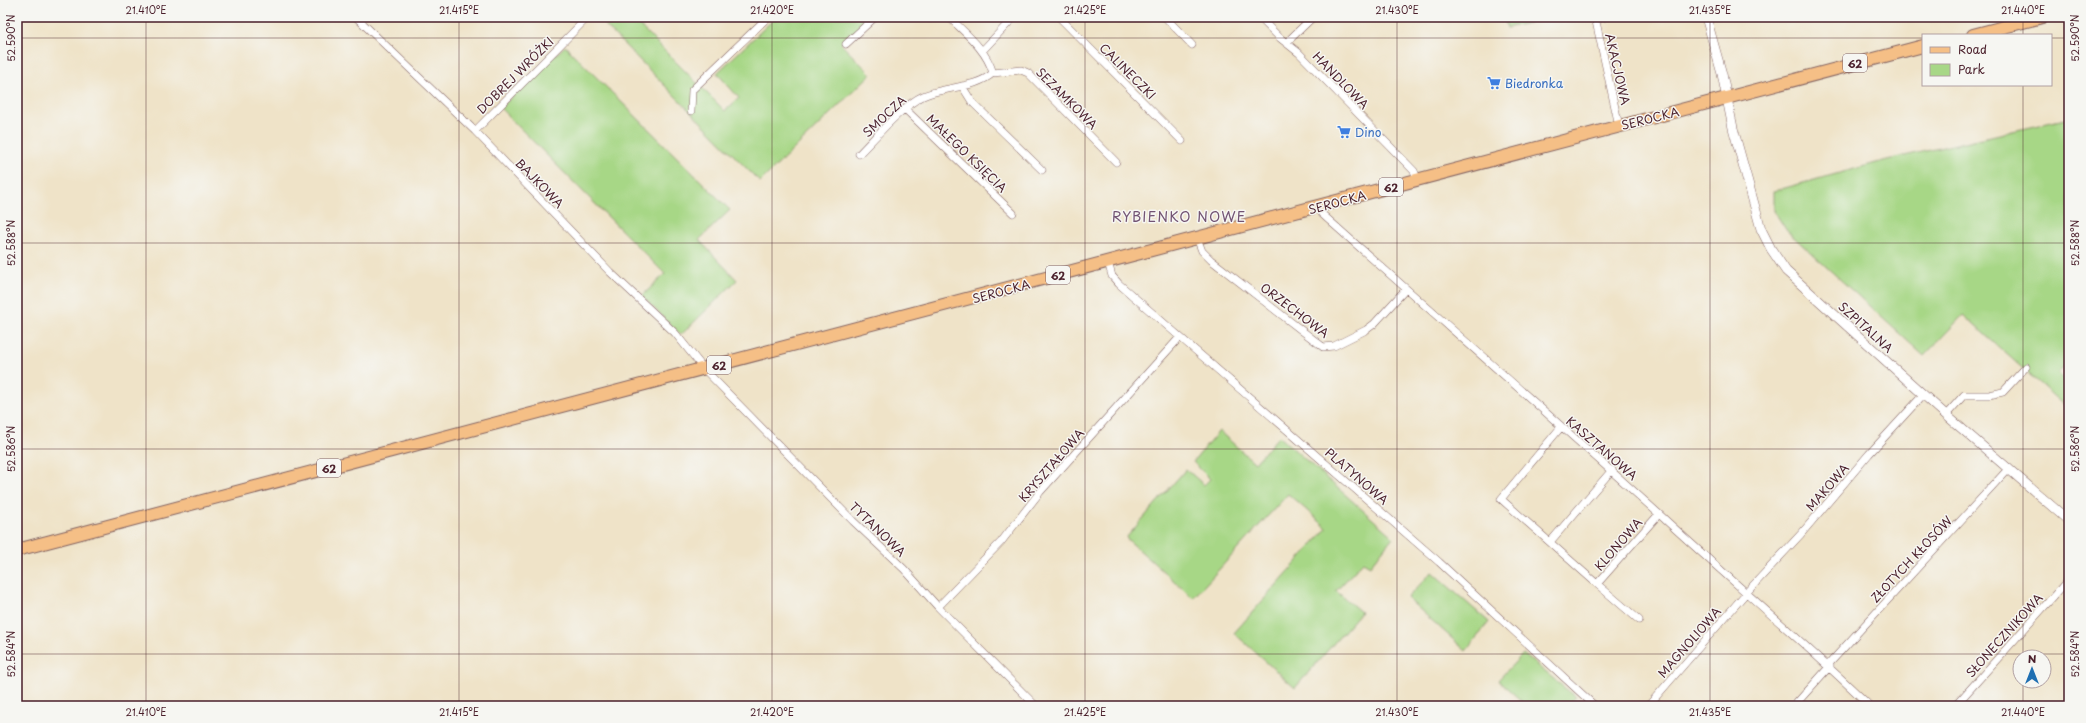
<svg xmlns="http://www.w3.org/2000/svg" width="2086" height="723" font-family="'Playpen Sans',sans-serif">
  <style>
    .green { fill: #a7d786; stroke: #787b58 }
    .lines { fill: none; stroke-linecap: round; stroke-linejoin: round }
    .minor-casing { stroke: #846462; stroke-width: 8 }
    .tertiary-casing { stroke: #846462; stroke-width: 10 }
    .primary-casing { stroke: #846462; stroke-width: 14 }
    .minor { stroke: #fff; stroke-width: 7 }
    .tertiary { stroke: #fff; stroke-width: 9 }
    .primary { stroke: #f5bf86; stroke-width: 12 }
    .ticks { fill: none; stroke: #4a1f2b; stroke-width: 1; stroke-opacity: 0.45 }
    .labels { text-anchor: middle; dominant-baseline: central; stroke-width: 3; stroke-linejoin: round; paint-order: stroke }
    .shield { fill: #f6f6f2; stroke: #7e6067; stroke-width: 1 }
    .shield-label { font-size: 11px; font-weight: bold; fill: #4a1f2b }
    .street-label { font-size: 12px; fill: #4a1f2b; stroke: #f6f6f2 }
    .shop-label { font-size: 12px; fill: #366cbe; stroke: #f6f6f2; text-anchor: start }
    .quarter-label { font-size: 14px; letter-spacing: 1px; fill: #735474; stroke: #f6f6f2 }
    .neatline { fill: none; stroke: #4a1f2b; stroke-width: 1.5 }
    .ticks-label { font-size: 10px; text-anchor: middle; fill: #4a1f2b }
  </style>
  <rect width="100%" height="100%" fill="#f6f6f2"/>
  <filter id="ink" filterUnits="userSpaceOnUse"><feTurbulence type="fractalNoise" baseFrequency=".025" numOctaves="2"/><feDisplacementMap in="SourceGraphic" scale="8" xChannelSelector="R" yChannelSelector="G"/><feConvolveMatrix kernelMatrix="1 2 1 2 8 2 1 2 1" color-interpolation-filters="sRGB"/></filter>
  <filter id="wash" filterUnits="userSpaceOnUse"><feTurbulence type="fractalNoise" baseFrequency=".012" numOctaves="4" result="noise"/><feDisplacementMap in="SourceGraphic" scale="16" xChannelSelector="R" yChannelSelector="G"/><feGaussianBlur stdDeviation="0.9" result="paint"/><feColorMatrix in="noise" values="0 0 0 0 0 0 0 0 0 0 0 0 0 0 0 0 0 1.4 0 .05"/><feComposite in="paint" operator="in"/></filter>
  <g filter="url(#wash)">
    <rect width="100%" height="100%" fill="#efe3c8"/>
    <!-- green -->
    <path class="green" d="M597,17H631L725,111L739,98L717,73L776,17H870L841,44L871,74L760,182Z
      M1504,17H1539L1540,20L1507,28Z
      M565,46L730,210L699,240L737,280L681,335L642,296L665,274L500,108Z
      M2069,118V360L2058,373L2069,384V410L1963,315L1924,356L1787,231L1774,211V191L1887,160Z
      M1219,431L1255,463L1279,436L1393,537L1370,566L1363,562L1336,591L1361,612L1295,688L1234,633L1327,528L1288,494L1193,598L1126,538L1186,469L1204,485L1210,479L1193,462Z
      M1432,572L1489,622L1466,651L1407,598Z
      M1523,654L1576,697L1567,706H1527L1498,680Z"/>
  </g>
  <g filter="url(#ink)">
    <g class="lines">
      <!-- minor casing -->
      <g class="minor-casing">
        <path id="minor" d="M356,17L475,131L610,272L675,333L704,369L853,521L904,569L938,607L1036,706
          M949,17C966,34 986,49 993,73
          M1059,17L1182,141
          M1165,17L1192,45
          M1259,17L1280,38L1299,53L1414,171L1418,180
          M1595,17L1619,126
          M1595,20L1606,17
          M1286,43L1313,17
          M846,44L875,17
          M983,50L1014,17
          M993,73L1021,70L1028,73L1116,162
          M962,86L972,102L1042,170
          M905,109L1013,213
          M691,111L692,90L768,17
          M475,131L588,17
          M859,154C875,138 903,105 923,96C945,86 975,89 993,73
          M1319,207L1322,214C1434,314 1548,413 1659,514C1729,579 1802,640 1870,706
          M1197,238L1202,251L1211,260L1323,347L1334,346L1366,330L1374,324L1406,289
          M1108,262L1112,276L1119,284L1439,562L1595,706
          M1946,415L1964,395H1989L2003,392L2026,367
          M1561,427L1501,499L1597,584
          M1550,542L1612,470
          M938,607L1001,542L1040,492L1180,337
          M1639,620L1597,584L1659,514
          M1828,665L2009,468
          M1648,706L1747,592L1801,534L1869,454L1923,395
          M1794,706L1830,666
          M1955,706L2069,579"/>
      </g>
      <!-- tertiary casing -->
      <g class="tertiary-casing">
        <path id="tertiary" d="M1706,17L1722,74L1733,128L1761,229L1771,249L1786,271L1946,415L2069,521"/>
      </g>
      <!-- primary casing -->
      <g class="primary-casing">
        <path id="primary" d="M1973,35L2042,17
          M17,550L1923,46"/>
      </g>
      <!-- minor -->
      <use href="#minor" class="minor"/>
      <!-- tertiary -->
      <use href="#tertiary" class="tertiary"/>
      <!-- primary -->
      <use href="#primary" class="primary"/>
    </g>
  </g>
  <!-- ticks -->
  <path class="ticks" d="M146,17V706M459,17V706M772,17V706M1085,17V706M1397,17V706M1710,17V706M2023,17V35M17,38H1923M2051,38H2069M2023,85V657M17,243H2069M17,449H2069M17,654H2069M2023,681V706"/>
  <!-- icons -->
  <defs>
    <g id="supermarket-bare" transform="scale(1.08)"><path d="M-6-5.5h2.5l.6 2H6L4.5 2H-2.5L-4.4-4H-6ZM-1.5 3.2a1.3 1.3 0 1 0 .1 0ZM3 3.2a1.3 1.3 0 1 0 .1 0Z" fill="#3f7fe0" stroke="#f6f6f2" stroke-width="2.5" paint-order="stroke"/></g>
  </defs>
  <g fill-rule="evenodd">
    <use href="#supermarket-bare" x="1494" y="83"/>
    <use href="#supermarket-bare" x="1344" y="132"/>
  </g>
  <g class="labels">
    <!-- shield labels -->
    <g class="shield">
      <rect x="1843" y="54" width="24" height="18" rx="3"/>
      <rect x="1379" y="178" width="24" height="18" rx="3"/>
      <rect x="1046" y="266" width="24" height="18" rx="3"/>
      <rect x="707" y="356" width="24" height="18" rx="3"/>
      <rect x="317" y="459" width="24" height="18" rx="3"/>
    </g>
    <g class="shield-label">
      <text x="1855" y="63">62</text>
      <text x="1391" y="187">62</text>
      <text x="1058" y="275">62</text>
      <text x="719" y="365">62</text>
      <text x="329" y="468">62</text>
    </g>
    <!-- street labels -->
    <g class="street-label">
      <text transform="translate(1618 69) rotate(77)">AKACJOWA</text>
      <text transform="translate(1128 71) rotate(45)">CALINECZKI</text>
      <text transform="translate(515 75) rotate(-45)">DOBREJ WRÓŻKI</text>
      <text transform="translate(1341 80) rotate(46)">HANDLOWA</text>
      <text transform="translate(1067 98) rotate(45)">SEZAMKOWA</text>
      <text transform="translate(884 116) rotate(-43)">SMOCZA</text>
      <text transform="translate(1650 118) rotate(-14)">SEROCKA</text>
      <text transform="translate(967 153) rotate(44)">MAŁEGO KSIĘCIA</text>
      <text transform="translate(540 183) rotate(46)">BAJKOWA</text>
      <text transform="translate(1337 202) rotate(-15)">SEROCKA</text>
      <text transform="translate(1001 291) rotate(-15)">SEROCKA</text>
      <text transform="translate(1295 310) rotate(37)">ORZECHOWA</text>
      <text transform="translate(1866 327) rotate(42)">SZPITALNA</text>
      <text transform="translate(1602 448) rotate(41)">KASZTANOWA</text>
      <text transform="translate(1051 465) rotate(-49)">KRYSZTAŁOWA</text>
      <text transform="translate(1357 476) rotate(41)">PLATYNOWA</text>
      <text transform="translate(1827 487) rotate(-49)">MAKOWA</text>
      <text transform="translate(878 529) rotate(44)">TYTANOWA</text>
      <text transform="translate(1618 544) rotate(-49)">KLONOWA</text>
      <text transform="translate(1911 559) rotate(-47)">ZŁOTYCH KŁOSÓW</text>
      <text transform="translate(2004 635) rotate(-48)">SŁONECZNIKOWA</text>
      <text transform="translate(1689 642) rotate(-49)">MAGNOLIOWA</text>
    </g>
    <!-- shop labels -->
    <g class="shop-label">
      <text x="1505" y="83">Biedronka</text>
      <text x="1355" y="132">Dino</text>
    </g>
    <!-- quarter labels -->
    <g class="quarter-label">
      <text x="1179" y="216">RYBIENKO NOWE</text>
    </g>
  </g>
  <!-- margin -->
  <rect width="2086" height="723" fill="none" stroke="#f6f6f2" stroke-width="44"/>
  <!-- legend -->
  <rect x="1922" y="34" width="130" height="52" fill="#f6f6f2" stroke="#b1a0a2"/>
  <rect x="1930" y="47" width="20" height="6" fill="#f5bf86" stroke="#b1a0a2"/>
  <text x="1958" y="54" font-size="12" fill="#4a1f2b">Road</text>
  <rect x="1930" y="64" width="20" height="12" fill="#a7d786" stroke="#b1a0a2"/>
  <text x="1958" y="74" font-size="12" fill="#4a1f2b">Park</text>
  <!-- north arrow -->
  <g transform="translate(2032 669)"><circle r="19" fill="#f6f6f2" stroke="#b1a0a2"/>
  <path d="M0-3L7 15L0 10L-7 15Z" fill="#1f6fb2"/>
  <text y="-6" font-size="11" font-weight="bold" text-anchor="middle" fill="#4a1f2b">N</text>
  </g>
  <rect x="22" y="22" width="2042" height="679" class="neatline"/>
  <g class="ticks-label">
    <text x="146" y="14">21.410°E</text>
    <text x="459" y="14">21.415°E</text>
    <text x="772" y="14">21.420°E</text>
    <text x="1085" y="14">21.425°E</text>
    <text x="1397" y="14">21.430°E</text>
    <text x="1710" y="14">21.435°E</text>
    <text x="2023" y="14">21.440°E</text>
    <text transform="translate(11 38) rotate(-90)" y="4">52.590°N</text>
    <text transform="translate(2075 38) rotate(-90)" y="4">52.590°N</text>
    <text transform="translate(11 243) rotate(-90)" y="4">52.588°N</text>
    <text transform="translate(2075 243) rotate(-90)" y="4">52.588°N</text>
    <text transform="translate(11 449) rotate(-90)" y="4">52.586°N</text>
    <text transform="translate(2075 449) rotate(-90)" y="4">52.586°N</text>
    <text transform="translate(11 654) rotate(-90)" y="4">52.584°N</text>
    <text transform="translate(2075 654) rotate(-90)" y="4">52.584°N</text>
    <text x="146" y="716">21.410°E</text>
    <text x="459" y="716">21.415°E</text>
    <text x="772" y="716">21.420°E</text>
    <text x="1085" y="716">21.425°E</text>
    <text x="1397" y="716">21.430°E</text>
    <text x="1710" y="716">21.435°E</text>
    <text x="2023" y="716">21.440°E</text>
  </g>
</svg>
